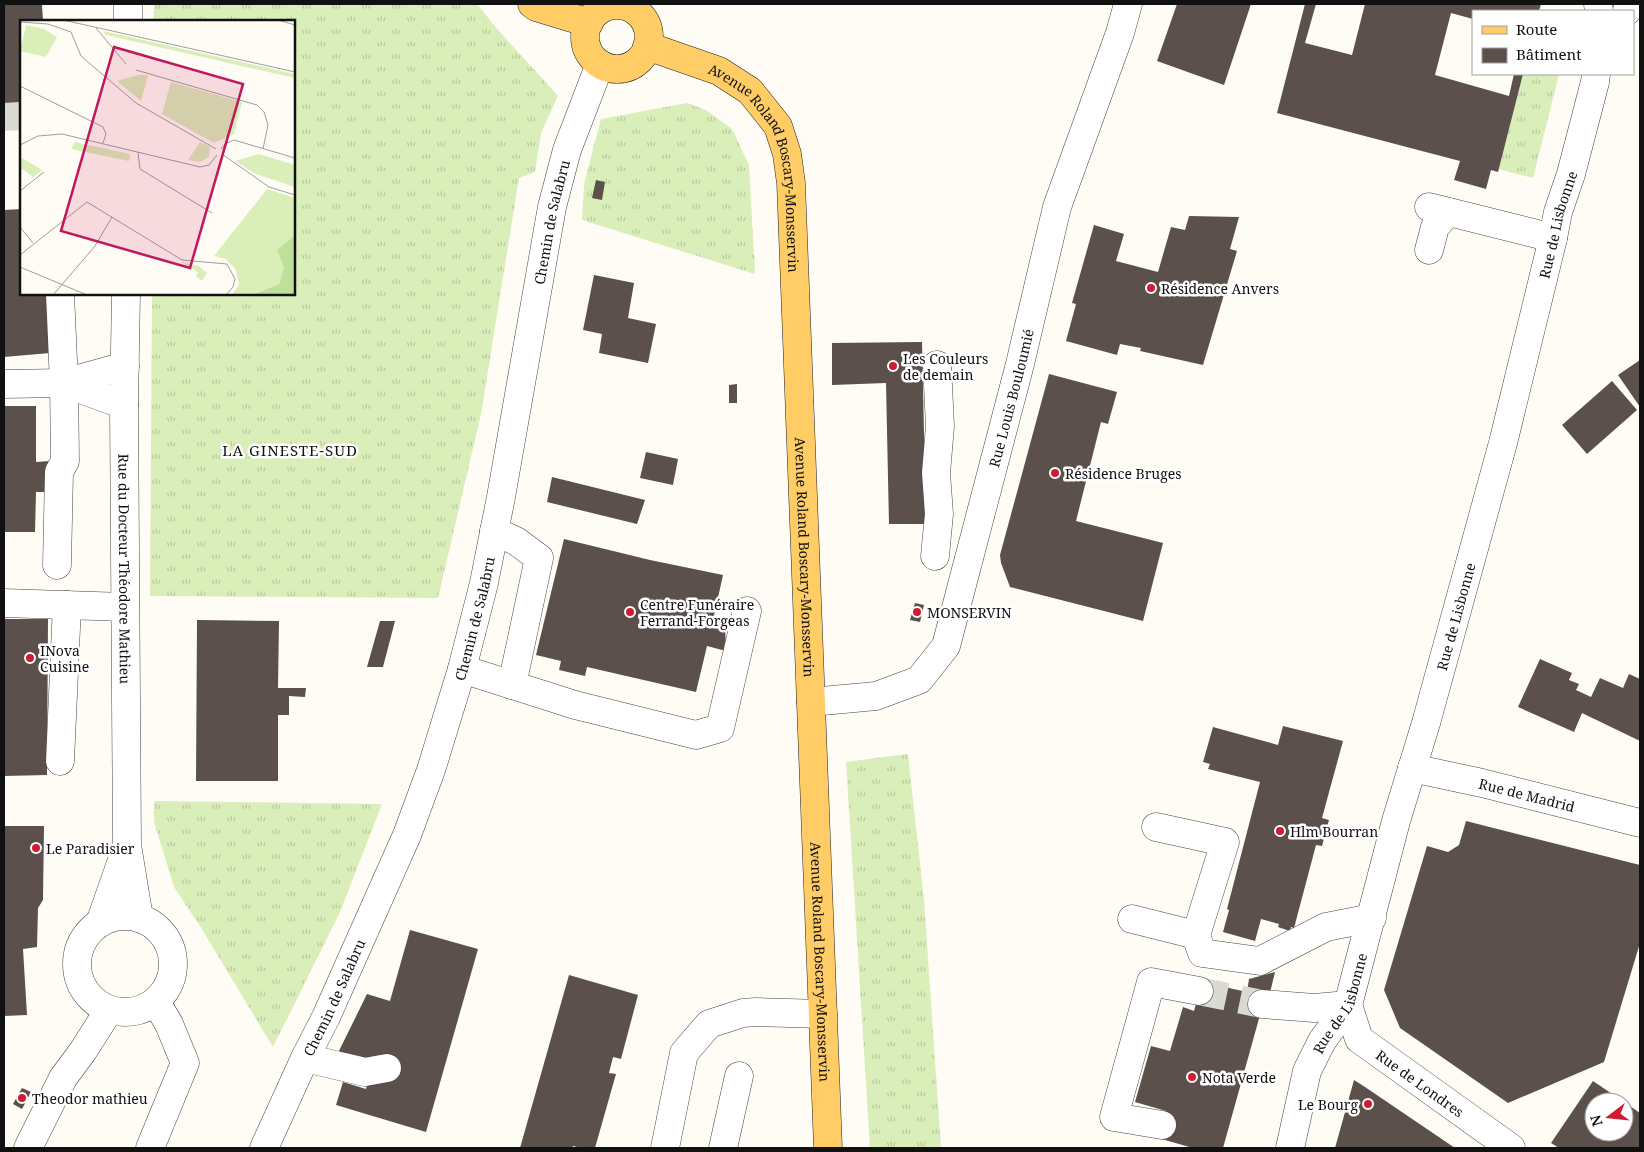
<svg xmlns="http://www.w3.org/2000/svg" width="1644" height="1152" font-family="'Noto Serif',serif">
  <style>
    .grass { fill: url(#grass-tufts) }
    .building { fill: #5b504c }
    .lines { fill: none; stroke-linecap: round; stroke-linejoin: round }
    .minor-tunnel { stroke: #dbd9d3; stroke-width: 28; stroke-dasharray: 28 14; stroke-linecap: butt }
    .minor-casing { stroke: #444; stroke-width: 29 }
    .major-casing { stroke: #222; stroke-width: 29 }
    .minor { stroke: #fff; stroke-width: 28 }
    .major { stroke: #ffcc65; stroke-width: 28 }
    .poi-dot { fill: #cf1b33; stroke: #fff; stroke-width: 2 }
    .labels { text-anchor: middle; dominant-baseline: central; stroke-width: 5; stroke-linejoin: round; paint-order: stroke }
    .street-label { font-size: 14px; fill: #111; stroke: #fff }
    .poi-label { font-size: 14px; fill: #111; stroke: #fff; text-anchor: start }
    .neighbourhood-label { font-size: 15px; letter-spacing: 1px; fill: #111; stroke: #fff }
    .inset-road { fill: none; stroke: #a09e9a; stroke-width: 1 }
    .view { fill: #c2185b; fill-opacity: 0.15; stroke: #c2185b; stroke-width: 2.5 }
    .inset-edge { fill: none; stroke: #111; stroke-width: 2.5 }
  </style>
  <defs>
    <pattern id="grass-tufts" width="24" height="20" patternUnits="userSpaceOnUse" patternTransform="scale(1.25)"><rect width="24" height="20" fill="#d9eeb9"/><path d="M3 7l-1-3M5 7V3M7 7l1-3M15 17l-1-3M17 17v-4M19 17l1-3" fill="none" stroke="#b9cb9e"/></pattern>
  </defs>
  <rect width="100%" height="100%" fill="#fffcf5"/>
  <!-- grass -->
  <path class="grass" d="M154,4H477L498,30L558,96L541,133L535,172L519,178L481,414L438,598L150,596L152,294H294V21H154Z
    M1523,74H1559L1533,178L1498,169Z
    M687,103L706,110L732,129L749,165L755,274L582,220L584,184L601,119Z
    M908,754L924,900L941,1148H870L846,762Z
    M154,801L382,804L340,912L273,1047L200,926L174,887L154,822Z"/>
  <!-- building -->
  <path class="building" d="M4,4H42L43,21H21V129L4,130Z
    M1177,4H1251L1224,85L1157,61Z
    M1305,4H1316L1305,43L1352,55L1365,4H1541L1539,11H1473V19L1451,13L1435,75L1509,96L1514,74H1523L1498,172L1491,170L1486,189L1454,180L1460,161L1277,113Z
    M596,180L605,182L602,200L592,198Z
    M21,209V294H46L50,353L4,357V210Z
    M1189,216L1239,217L1230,249L1237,251L1203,365L1140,351L1141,348L1120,344L1117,355L1066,341L1076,304L1072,303L1094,225L1124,234L1116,261L1158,272L1171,227L1185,230Z
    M594,275L634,283L628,318L656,324L648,363L599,353L602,334L583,330Z
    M922,342L926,524H889L886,383L832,385V343Z
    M1640,360V407L1618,375Z
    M1049,374L1117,392L1108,424L1101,422L1076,521L1163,543L1143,621L1010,587L1001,563L1000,555Z
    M1612,381L1637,410L1587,454L1562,425Z
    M737,384V403H729V385Z
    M4,406H36V462L50,461V492H36L35,532H4Z
    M646,452L678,459L673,485L640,478Z
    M552,477L645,500L637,524L547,502Z
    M564,539L650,560L723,575L713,620L725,624L726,651L707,646L696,692L587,667L585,676L559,670L561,661L536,655Z
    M915,603L924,605L920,622L910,620Z
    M4,619H48L47,775L4,776Z
    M197,620L279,621L278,688H306L305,697L289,696V715H278V781H196Z
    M380,621H395L383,667H367Z
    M1540,659L1572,673L1569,680L1579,684L1576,690L1591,697L1600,678L1623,688L1629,674L1640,679V741L1582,713L1574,732L1518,707Z
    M1283,726L1343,741L1322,818L1329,820L1322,846L1316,845L1294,928L1291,927L1290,931L1278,927L1279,924L1261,919L1255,941L1223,932L1229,910L1227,909L1260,782L1208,769L1210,764L1203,762L1213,727L1278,745Z
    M1466,821L1640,865V943L1604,1062L1508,1103L1400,1028L1384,990L1427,846L1448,852L1459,845Z
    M4,826H44L43,900L38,908L37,947L23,949L27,1015L4,1016Z
    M410,930L478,949L426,1132L336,1105L343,1082L366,1089L373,1065L337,1055L367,994L390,1001Z
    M1275,972L1269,997L1260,1015L1223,1148H1193L1158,1138L1166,1111L1135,1102L1151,1046L1170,1051L1183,1007L1194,1011L1202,982L1247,992L1249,979Z
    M569,975L638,995L621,1059L613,1057L609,1073L616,1074L595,1148H581L573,1146L572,1148H520Z
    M1354,1080L1365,1087L1455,1148H1335Z
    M1593,1081L1624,1102H1594V1132H1624V1102L1640,1113V1148H1559L1551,1143Z
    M22,1088L31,1092L22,1109L13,1104Z"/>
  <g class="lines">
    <!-- minor-tunnel -->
    <path class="minor-tunnel" d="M4,117L21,116
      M1199,991L1262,1004"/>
    <!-- minor casing -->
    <g class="minor-casing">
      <g id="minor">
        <path d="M1598,4L1599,11"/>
        <path d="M626,6L627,4"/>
        <path d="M1627,11L1628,4"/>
        <path d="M128,21V4"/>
        <path d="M1429,207L1553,238"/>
        <path d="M1429,250L1435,227L1448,212"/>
        <path d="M60,294L64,383L125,366"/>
        <path id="s1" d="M126,294L124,405L127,845L139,918"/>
        <path d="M4,384L64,383L124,405"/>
        <path d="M494,531L516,541L539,558L512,685"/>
        <path d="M935,556L939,514L936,473L940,426L937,365"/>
        <path d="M57,565L59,472L65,461L64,383"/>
        <path d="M4,603L125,607"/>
        <path d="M462,669L575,705L696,735L720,728L747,611"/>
        <path id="s2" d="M811,702L876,696L919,680L946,646L1020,364L1057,207L1120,33L1128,4"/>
        <path d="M60,761L67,605"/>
        <path id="s3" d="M1412,768L1482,783L1640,823"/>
        <path d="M1156,827L1225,842L1196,935L1202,953L1260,961L1326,927L1372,918"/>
        <circle cx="125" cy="964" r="48"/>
        <path d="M1132,919L1196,935"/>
        <path d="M100,923L126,849"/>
        <path d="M1262,1004L1314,1008L1348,1005"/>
        <path id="s4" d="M1348,1005L1359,1039L1511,1148"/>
        <path d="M305,1058L365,1072L387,1068"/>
        <path d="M1162,1125L1114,1117L1151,982L1199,991"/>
        <path d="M28,1148L63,1078L83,1051L109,1010"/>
        <path d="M150,1148L185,1063L169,1024L156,1002"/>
        <path id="s5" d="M264,1148L305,1058L326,1017L407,835L431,770L462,669L484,583L501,497L552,207L567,150L600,64"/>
        <path d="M665,1148L684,1053L709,1024L743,1013L756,1012L823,1014"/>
        <path d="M723,1148L739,1076"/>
        <path id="s6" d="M1290,1148L1307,1071L1322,1041L1348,1005L1396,821L1426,723L1503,443L1553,238L1558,212L1571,174L1595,82L1596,74"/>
      </g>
    </g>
    <!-- major casing -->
    <g class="major-casing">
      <g id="major">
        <path d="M532,4L536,7L589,23"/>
        <circle cx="617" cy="37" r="32"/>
        <path id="s7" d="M647,46L719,71L750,91L778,126L787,154L791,183L828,1148"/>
      </g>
    </g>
    <!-- minor -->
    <use href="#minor" class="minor"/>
    <!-- major -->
    <use href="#major" class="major"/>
  </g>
  <!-- markers -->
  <g class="poi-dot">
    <circle cx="1151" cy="288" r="5"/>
    <circle cx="893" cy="366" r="5"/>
    <circle cx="1055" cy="473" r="5"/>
    <circle cx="630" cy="612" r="5"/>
    <circle cx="917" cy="612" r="5"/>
    <circle cx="30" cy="658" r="5"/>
    <circle cx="1280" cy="831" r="5"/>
    <circle cx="36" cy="848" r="5"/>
    <circle cx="1192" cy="1077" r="5"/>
    <circle cx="22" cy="1098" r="5"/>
    <circle cx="1368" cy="1104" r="5"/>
  </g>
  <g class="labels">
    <!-- street labels -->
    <g class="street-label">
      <text stroke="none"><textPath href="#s7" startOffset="186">Avenue Roland Boscary-Monsservin</textPath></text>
      <text stroke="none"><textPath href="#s5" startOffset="975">Chemin de Salabru</textPath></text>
      <text stroke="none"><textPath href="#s6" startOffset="965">Rue de Lisbonne</textPath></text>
      <text stroke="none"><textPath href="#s2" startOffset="411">Rue Louis Bouloumié</textPath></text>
      <text stroke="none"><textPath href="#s7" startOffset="591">Avenue Roland Boscary-Monsservin</textPath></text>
      <text stroke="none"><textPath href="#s1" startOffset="275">Rue du Docteur Théodore Mathieu</textPath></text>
      <text stroke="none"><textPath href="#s6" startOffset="560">Rue de Lisbonne</textPath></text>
      <text stroke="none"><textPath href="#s5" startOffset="571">Chemin de Salabru</textPath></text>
      <text stroke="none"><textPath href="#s3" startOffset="118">Rue de Madrid</textPath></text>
      <text stroke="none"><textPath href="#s7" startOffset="996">Avenue Roland Boscary-Monsservin</textPath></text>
      <text stroke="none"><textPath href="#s5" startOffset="166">Chemin de Salabru</textPath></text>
      <text stroke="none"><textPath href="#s6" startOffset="155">Rue de Lisbonne</textPath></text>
      <text stroke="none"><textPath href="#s4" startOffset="111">Rue de Londres</textPath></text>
    </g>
    <!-- poi labels -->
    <g class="poi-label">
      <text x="1161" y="288">Résidence Anvers</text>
      <text x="903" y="358">Les Couleurs<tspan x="903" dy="16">de demain</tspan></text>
      <text x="1065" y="473">Résidence Bruges</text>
      <text x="640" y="604">Centre Funéraire<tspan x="640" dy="16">Ferrand-Forgeas</tspan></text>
      <text x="927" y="612">MONSERVIN</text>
      <text x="40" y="650">INova<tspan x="40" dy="16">Cuisine</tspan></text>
      <text x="1290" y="831">Hlm Bourran</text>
      <text x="46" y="848">Le Paradisier</text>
      <text x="1202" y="1077">Nota Verde</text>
      <text x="32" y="1098">Theodor mathieu</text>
      <text x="1358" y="1104" text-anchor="end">Le Bourg</text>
    </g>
    <!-- neighbourhood labels -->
    <g class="neighbourhood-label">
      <text x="290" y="450">LA GINESTE-SUD</text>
    </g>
  </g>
  <!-- overview -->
  <g transform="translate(20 20)">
    <rect width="275" height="275" fill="#fffcf5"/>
    <path d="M6,5L24,9L37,17L26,37L0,31ZM83,11L275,54V58L86,15ZM118,55H128L121,81L97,61ZM151,62L222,82L214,114L194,123L142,94ZM55,122L110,134L109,141L51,129ZM180,122L190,127L189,137L180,142L168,140ZM239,134L275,145V167L236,154L215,141ZM247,169L275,178V215L257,230L264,248L259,264L232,275H212L219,265L216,250L206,239L194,236Z" fill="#d9eeb9"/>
    <path d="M275,215V275H232L259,264L264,248L257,230Z" fill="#bee097"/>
    <path d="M1,138H2L22,150L13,157L3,149L0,151ZM161,242L179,246L187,253L182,261L176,256L178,252Z" fill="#d9eeb9"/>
    <path class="inset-road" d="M43,0L275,52M258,0L275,5M0,2L28,4L51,12L61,36L116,83L196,129M76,8L106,44M116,50L237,85L244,92L248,105L243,129M0,66L83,107L86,114L83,123M0,125L18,116L42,114L180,147L189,145L197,135M201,129L205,124L214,120L275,138M118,132L120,149L192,193M202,134L249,167L275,175M0,171L24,152M0,207L13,223M0,235L67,182L162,240L207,244L215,259L213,267L206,275M0,247L67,275M33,275L75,226L92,197"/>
    <path class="view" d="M94,27L223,64L170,248L41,211Z"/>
    <rect width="275" height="275" class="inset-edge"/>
  </g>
  <!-- border -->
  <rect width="1644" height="1152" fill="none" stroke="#111111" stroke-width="10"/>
  <!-- legend -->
  <rect x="1472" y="10" width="162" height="65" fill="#ffffff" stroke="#a0a0a0"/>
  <rect x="1482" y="26" width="25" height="8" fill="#ffcc65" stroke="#a0a0a0"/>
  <text x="1516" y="35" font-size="15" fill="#111111">Route</text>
  <rect x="1482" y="48" width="25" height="15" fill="#5b504c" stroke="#a0a0a0"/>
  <text x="1516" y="60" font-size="15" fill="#111111">Bâtiment</text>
  <!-- north arrow -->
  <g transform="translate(1609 1117) rotate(254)"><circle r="24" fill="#ffffff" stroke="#a0a0a0"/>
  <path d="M0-4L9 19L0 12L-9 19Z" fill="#cf1b33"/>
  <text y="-8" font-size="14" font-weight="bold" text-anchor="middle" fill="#111111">N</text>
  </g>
</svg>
